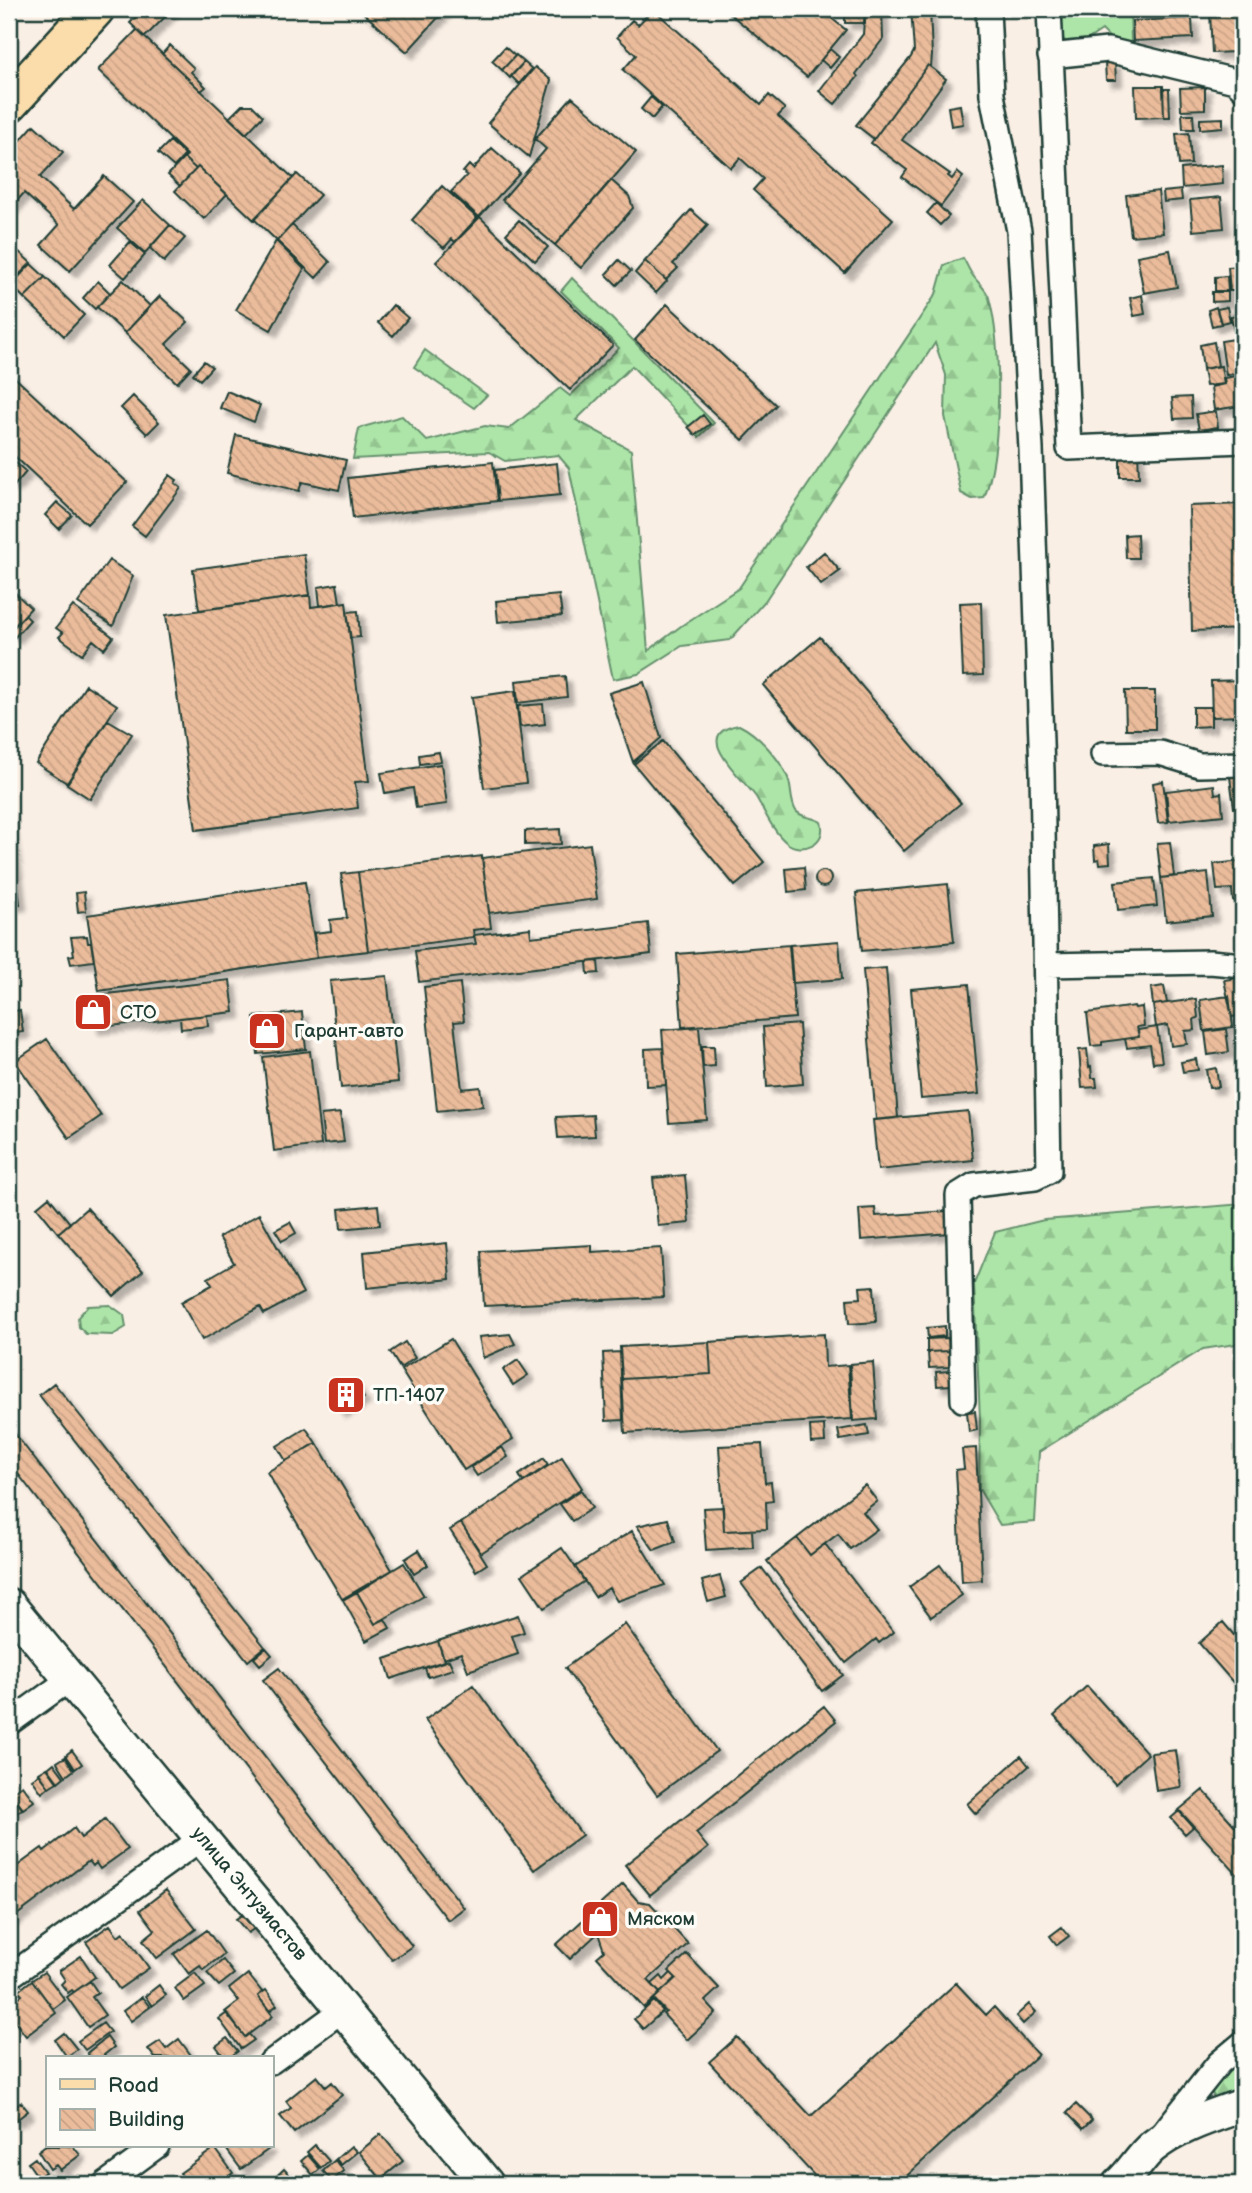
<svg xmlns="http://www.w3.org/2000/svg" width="1252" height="2193" font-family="'Balsamiq Sans',sans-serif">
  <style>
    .green { fill: #ade5a8; stroke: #66916e; stroke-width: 2 }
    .forest { fill: url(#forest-firs); stroke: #66916e; stroke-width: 2 }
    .building { fill: url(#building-back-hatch); stroke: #1f3d34; stroke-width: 2; filter: url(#shadow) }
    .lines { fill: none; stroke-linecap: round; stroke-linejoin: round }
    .street-casing { stroke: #1f3d34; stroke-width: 28 }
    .secondary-casing { stroke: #1f3d34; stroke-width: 37 }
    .primary-casing { stroke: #1f3d34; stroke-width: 42 }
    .street { stroke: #fdfcf7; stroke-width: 23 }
    .secondary { stroke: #fdfcf7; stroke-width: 32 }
    .primary { stroke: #fbddab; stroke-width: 37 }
    .labels { text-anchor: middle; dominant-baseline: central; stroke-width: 7; stroke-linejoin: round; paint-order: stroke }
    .poi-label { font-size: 19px; fill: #1f3d34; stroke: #fdfcf7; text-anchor: start }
    .street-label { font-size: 19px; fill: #1f3d34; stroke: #fdfcf7 }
  </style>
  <defs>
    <pattern id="forest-firs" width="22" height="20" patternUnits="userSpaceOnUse" patternTransform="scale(1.75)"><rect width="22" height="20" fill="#ade5a8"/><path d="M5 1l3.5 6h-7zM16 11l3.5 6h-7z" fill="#94c591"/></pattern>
    <pattern id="building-back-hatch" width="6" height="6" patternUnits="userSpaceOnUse" patternTransform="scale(1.75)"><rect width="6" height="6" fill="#ebbc9b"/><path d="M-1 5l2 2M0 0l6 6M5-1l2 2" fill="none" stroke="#c9a286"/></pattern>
    <filter id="shadow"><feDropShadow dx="6" dy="6" stdDeviation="2" flood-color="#0004"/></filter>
  </defs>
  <rect width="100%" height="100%" fill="#f9efe5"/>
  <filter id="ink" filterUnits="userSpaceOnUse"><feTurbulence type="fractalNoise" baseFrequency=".0143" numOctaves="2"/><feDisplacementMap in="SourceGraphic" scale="14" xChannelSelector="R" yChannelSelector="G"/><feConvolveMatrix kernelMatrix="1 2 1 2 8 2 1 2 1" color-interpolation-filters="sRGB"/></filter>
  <g filter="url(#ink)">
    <!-- green -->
    <path class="green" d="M1061,9H1130L1131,41L1127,46L1112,40L1102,30L1087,40L1065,41L1060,36Z"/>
    <!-- forest -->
    <path class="forest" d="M963,258C967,264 969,271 974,277C979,284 987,290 989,298C1002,346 1002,453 984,498L972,499L961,493L945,416L946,375L935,343L765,601L730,640L682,646L638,674L613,679L569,468L558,455L505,461L489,452L353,459L359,428L402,416L427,441L485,426L509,429L560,388L570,396L619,348L561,291L572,278L714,423L699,437L632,366L576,420L631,450L648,651L681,626L739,588L936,294L944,265Z
      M425,350L487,395L474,408L414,367Z
      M739,725C758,734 780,759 788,778C792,788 790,802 796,811C802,818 813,817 821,822C828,844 801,854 787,843C773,832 765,812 756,797C744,779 687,733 739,725Z
      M1243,1204V1343L1203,1349L1039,1452L1035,1522L1000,1525L979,1489L980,1419L974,1284L995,1232L1044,1220Z
      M110,1305L124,1315L126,1327L113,1335L86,1334L79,1327L78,1317L88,1306Z
      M1243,2062V2099L1215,2101L1212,2092L1233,2064Z"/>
    <!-- building -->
    <path class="building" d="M143,9H173L145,37L130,23Z
      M359,9H446L407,52Z
      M653,9L761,105L769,95L785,109L778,116L893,219L845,273L753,190L763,179L740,158L731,168L623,70L636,55L617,37L632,20L638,25Z
      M724,9H820L846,30L807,77Z
      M845,9H865V23H845Z
      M865,9H882L883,39L856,74L858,77L835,104L819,91L863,34Z
      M911,9H930L932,55L931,67L928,65L874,139L856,125L911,57L914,51Z
      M1210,12H1234L1236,52L1212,53Z
      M1192,18L1193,38L1133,41L1132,21Z
      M137,30L293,178L254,220L198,167L196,169L184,158L187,155L98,70Z
      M170,45L194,68L191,72L206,87L201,91L162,54Z
      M505,47L515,56L502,70L492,61Z
      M830,49L839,57L830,68L821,60Z
      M516,55L524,62L510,78L502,70Z
      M524,62L532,69L519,84L511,76Z
      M1105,63H1115L1116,80H1106Z
      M928,65L946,79L902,140L950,174L948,176L952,179L957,172L963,177L941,206L902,177L907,170L871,143Z
      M535,67L551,80L529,157L488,123Z
      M1135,86H1163L1164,117L1136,118Z
      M1205,87V109L1181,110L1180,88Z
      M1163,89H1169L1170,117H1164Z
      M572,97L636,152L555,245L502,200L546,149L535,139Z
      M651,97L662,107L652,119L641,109Z
      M242,105H252L263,116L246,134L229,118Z
      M960,105L963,124L951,126L948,107Z
      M1182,114H1193L1194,129H1183Z
      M1223,118V127L1200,129V119Z
      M34,125L63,152L40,177L74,209L104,176L133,202L70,271L41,245L59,225L24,193L9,210V153Z
      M1189,133L1191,164L1179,165L1176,134Z
      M170,141L185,155L174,167L158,153Z
      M492,148L520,173L479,217L451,192L467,175L463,172L469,165L473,169Z
      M184,158L196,169L180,186L168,175Z
      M1222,165L1223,184L1182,188L1181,169Z
      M198,167L227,194L204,219L175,191Z
      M297,174L320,195L277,241L254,219Z
      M611,180L629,196L633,208L581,268L555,245Z
      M442,186L477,218L455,242L452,239L444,248L412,220Z
      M1181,190L1182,200L1164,202L1163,192Z
      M1158,191L1163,233L1131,236L1126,195Z
      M1221,197L1224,228L1193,231L1190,200Z
      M143,200L170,225L145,253L117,228Z
      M936,203L949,216L940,225L927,213Z
      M691,210L708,225L673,264L678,268L666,280L645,261Z
      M480,217L613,345L570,390L436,262Z
      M519,220L548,247L535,261L506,234Z
      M170,225L185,238L164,262L150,248Z
      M292,225L330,262L316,278L277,241Z
      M276,241L304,269L271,330L236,310Z
      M130,242L145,255L125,278L110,265Z
      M17,250L31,263L12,282L9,279V258Z
      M1170,250L1177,287L1144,293L1137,256Z
      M619,260L631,271L617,285L606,274Z
      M645,261L667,281L656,293L635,273Z
      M31,264L45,277L24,298L11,285Z
      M1243,266V291H1230L1228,267Z
      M1227,276L1228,291H1215V277Z
      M45,277L84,315L64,336L24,298Z
      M123,280L150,306L125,333L97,307Z
      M98,281L110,293L95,309L83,298Z
      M1212,292H1228V301L1212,302Z
      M1142,295L1145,314L1134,316L1130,298Z
      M160,296L188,322L166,344L191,368L177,383L125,333Z
      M667,304L776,405L743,440L635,340Z
      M393,305L408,318L393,336L378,323Z
      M1216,307L1221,324L1212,326L1208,310Z
      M1227,307L1230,321L1221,323L1217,309Z
      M1243,314V350L1238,351L1231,316Z
      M1235,339L1240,373L1226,375L1221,341Z
      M1214,342L1218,366L1203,369L1200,345Z
      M204,361L212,367L200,380L193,374Z
      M1221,366L1224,384L1206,386L1203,369Z
      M9,372L127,482L87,524L9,451Z
      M1236,376L1240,406L1214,410L1211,387L1225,384L1224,378Z
      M227,391L260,405L254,422L220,408Z
      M133,396L159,422L147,434L121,408Z
      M1191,397L1192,418L1174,419L1172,398Z
      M1216,411L1218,427L1199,430L1196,414Z
      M703,415L710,424L695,435L688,427Z
      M236,435L346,460L339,490L302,482L299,491L227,473Z
      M1138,451L1139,477H1120V452Z
      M12,459L26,472L14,486L9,482V462Z
      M493,462L497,501L353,518L348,478Z
      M557,463L560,495L498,501L495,470Z
      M170,475L177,480L175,483L181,488L145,536L132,526Z
      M57,502L72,515L59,529L45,515Z
      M1243,504V629L1192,631L1189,506Z
      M1137,534L1138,558H1126L1125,535Z
      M824,552L840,571L821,585L806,567Z
      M304,554L310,595L199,610L193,569Z
      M109,560L133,576L113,626L78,603Z
      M337,584L340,603L320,606L318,587Z
      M9,587L31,608L9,632Z
      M310,595L311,607L346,602L369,781L355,782L358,808L196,830L166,615Z
      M559,595L562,616L498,622L496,601Z
      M981,602L983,675L963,676L960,603Z
      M73,606L113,637L104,649L93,640L82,654L59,637L63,633L56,628Z
      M358,611L360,637L350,638L347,612Z
      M25,615L30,620L15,637L9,632Z
      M820,637L961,803L904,851L763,685Z
      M565,676L567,697L518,703L516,681Z
      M1243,680V716L1212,717L1211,681Z
      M644,682L661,738L633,762L609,693Z
      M86,685L117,705L67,783L36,763Z
      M515,691L526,783L484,788L472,697Z
      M1125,691H1155V729H1126Z
      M543,704L545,724L520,727L518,706Z
      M1193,707H1211V726L1193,727Z
      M108,720L132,734L90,799L67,784Z
      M663,741L764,862L735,886L634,764Z
      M439,752L441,761L420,764L419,755Z
      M441,764L447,804L416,808L413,788L385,793L381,773Z
      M1238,776L1242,807L1234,808L1230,777Z
      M1163,781L1168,822L1158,823L1153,783Z
      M1214,785L1215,794L1221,793L1223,815L1169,821L1166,791Z
      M9,810L20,904L9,905Z
      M560,829L561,844L525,845V831Z
      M1170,842L1174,876L1161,878L1157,843Z
      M590,844L597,899L489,913L482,858Z
      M1109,844L1110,863L1100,864L1099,859L1095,860L1094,846Z
      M482,856L491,928L473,930L474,937L368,951L358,872Z
      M1243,861V900L1233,901L1232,889L1217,890L1214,864Z
      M804,867L806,890L788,892L786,869Z
      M815 879a8 8 0 1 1 16 0a8 8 0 1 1-16 0Z
      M358,872L368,951L317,957L314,933L331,931L330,920L347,918L341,874Z
      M1208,873L1212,916L1166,921L1161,878Z
      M1154,878L1157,906L1118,910L1115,882Z
      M305,882L317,958L99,991L87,915Z
      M948,884L954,942L862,951L856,893Z
      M84,892L86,911L78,912L76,893Z
      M648,923L651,954L419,982L415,951L476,944L474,935L530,928L531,937Z
      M87,936L88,943H91L94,961L71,964L69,956L74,955L71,937Z
      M839,941L842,979L793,983L790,945Z
      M789,945L795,1018L682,1027L677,954Z
      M598,961L599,973L588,974L587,962Z
      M886,968L898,1118L876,1120L863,970Z
      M387,976L398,1082L341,1088L330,981Z
      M1237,978L1242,1015L1232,1017L1224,980Z
      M230,980L234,1012L93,1028L89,996Z
      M460,983L464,1021L454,1022L462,1089L480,1087L483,1106L437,1111L424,987Z
      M969,984L979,1094L921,1099L911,989Z
      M1164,986L1167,1003L1153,1005L1151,988Z
      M1229,996L1233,1027L1204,1031L1200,1000Z
      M1196,999L1198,1018L1194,1019L1195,1030L1185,1031L1187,1044L1171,1046L1168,1025L1156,1027L1153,1005Z
      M1134,1006L1135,1008L1142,1007L1144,1026L1137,1027L1139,1037L1102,1042V1045L1091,1046L1087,1013Z
      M20,1010L23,1032L9,1034V1012Z
      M302,1012L306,1049L258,1054L254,1017Z
      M207,1015L208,1026L181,1029L180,1018Z
      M799,1024L803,1084L767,1087L763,1027Z
      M699,1027L707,1120L669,1123L662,1030Z
      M1157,1027L1162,1062L1153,1063L1150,1045L1127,1048L1125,1039L1139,1037L1138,1030Z
      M1226,1029L1229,1052L1208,1055L1205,1032Z
      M47,1039L101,1116L69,1138L15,1061Z
      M702,1046H714L715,1066L703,1067Z
      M663,1048L666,1085L646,1086L645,1049Z
      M1087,1049L1089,1067L1091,1066L1092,1078H1096L1097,1087L1082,1088L1079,1050Z
      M310,1051L321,1145L274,1151L263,1057Z
      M1196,1059L1198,1070L1183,1072L1181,1062Z
      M1216,1068L1219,1087L1209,1088L1206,1070Z
      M968,1111L973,1160L878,1170L873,1120Z
      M340,1113L344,1142L324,1144L321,1115Z
      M593,1115L595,1136L558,1138L556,1117Z
      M685,1175L689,1223L658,1226L653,1178Z
      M49,1197L70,1223L58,1233L37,1207Z
      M378,1205L380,1225L341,1229L339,1209Z
      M87,1208L143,1271L114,1296L58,1233Z
      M875,1208L876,1216L948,1211L950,1233L861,1240L859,1209Z
      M259,1214L303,1293L264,1314L260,1307L202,1340L181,1302L212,1285L208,1278L234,1263L219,1237Z
      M290,1222L296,1233L282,1241L275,1230Z
      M447,1243L450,1279L367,1288L364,1252Z
      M592,1245V1252L661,1248L664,1297L484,1306L481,1251Z
      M874,1286L876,1322L849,1324L847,1299L861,1298L860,1287Z
      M945,1326V1336L928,1338L927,1328Z
      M510,1334L515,1344L483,1358L479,1337Z
      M824,1334L825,1367L848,1365L852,1419L625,1433L622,1379L711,1374L709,1342Z
      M948,1338L949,1351L927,1352V1339Z
      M451,1339L513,1439L464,1470L401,1370Z
      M405,1342L415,1358L400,1368L390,1352Z
      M709,1342L711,1374L622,1379L620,1347Z
      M949,1351V1367L929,1368L928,1352Z
      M620,1352L623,1420L606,1421L603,1353Z
      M518,1360L528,1375L513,1385L503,1370Z
      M873,1362L877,1419L853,1421L850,1364Z
      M950,1371L951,1385L937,1386L936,1372Z
      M352,1379L364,1398L340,1412L329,1393Z
      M54,1383L265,1647L248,1661L39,1395Z
      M975,1411L977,1430L969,1432L967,1412Z
      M824,1425L825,1442L811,1443L810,1426Z
      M867,1425L869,1435L840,1440L838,1430Z
      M9,1426L412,1946L392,1960L9,1462Z
      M306,1428L316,1443L286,1461L277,1446Z
      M317,1443L392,1570L342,1599L267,1472Z
      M762,1444L765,1483L771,1482L773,1501L766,1502L767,1529L724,1531L719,1446Z
      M502,1447L508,1457L477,1476L471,1467Z
      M976,1448L982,1580L962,1582L956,1470L964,1469L962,1449Z
      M562,1457L582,1488L481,1553L461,1523Z
      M544,1458L548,1465L523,1482L519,1475Z
      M865,1485L877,1501L863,1512L877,1529L850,1549L838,1534L810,1555L797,1538Z
      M581,1490L592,1508L572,1521L560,1504Z
      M723,1507L724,1531L752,1530L753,1547L706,1550L703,1508Z
      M668,1519L675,1542L654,1550L637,1526Z
      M461,1523L487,1564L476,1571L450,1530Z
      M632,1531L665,1585L617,1601L609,1588L595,1597L575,1567Z
      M797,1538L810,1555L825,1544L893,1632L879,1643L876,1639L846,1663L767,1561Z
      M562,1548L585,1581L544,1608L522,1575Z
      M419,1550L428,1565L414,1574L405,1559Z
      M404,1563L424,1596L375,1624L357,1592Z
      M940,1565L962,1595L931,1617L909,1587Z
      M762,1568L843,1675L822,1691L741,1583Z
      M720,1576L726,1597L708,1602L702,1581Z
      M357,1592L375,1624L385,1619L390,1628L366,1641L343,1600Z
      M518,1615L524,1632L512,1636L518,1654L468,1671L461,1653L444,1659L438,1641Z
      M1223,1622L1238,1640L1243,1636V1694L1199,1643Z
      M625,1624L717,1751L657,1795L565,1668Z
      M438,1641L444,1661L391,1679L385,1659Z
      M266,1648L272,1655L260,1665L254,1658Z
      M449,1660L453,1669L428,1677L425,1668Z
      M279,1668L464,1908L448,1920L263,1680Z
      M473,1685L582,1835L534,1870L425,1720Z
      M1087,1686L1148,1754L1115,1784L1054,1716Z
      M824,1706L836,1721L696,1833L708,1848L650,1895L625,1865Z
      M72,1750L82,1764L75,1769L66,1755Z
      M1176,1750L1181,1787L1156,1791L1151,1753Z
      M1021,1756L1029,1766L976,1814L967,1804Z
      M65,1757L74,1770L66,1776L57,1762Z
      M54,1763L64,1777L58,1782L48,1768Z
      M47,1768L57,1782L49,1787L39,1773Z
      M39,1774L49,1787L42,1793L32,1779Z
      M22,1785L34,1801L23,1809L11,1793Z
      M1203,1790L1243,1835V1881L1179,1810Z
      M11,1793L22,1809L14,1815L9,1809V1795Z
      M1179,1811L1193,1827L1185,1834L1171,1818Z
      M105,1819L128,1849L100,1869L96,1863L93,1866L89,1861L9,1921V1872L42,1848L44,1851L74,1828L81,1838Z
      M623,1884L638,1901L650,1903L688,1944L648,1980L660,1993L644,2008L597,1957L604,1951L598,1933L585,1918Z
      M166,1890L196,1929L157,1958L143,1940L155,1930L140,1910Z
      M243,1914L255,1928L248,1933L236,1919Z
      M585,1918L598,1933L570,1959L556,1945Z
      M110,1925L118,1936L123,1932L149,1968L119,1989L86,1942Z
      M1062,1927L1069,1936L1057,1945L1050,1936Z
      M207,1930L224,1954L203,1970L200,1966L189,1974L174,1954Z
      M687,1954L719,1988L705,2001L716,2013L687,2040L663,2014L666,2012L654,1999L676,1978L669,1971Z
      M81,1956L95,1977L74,1992L72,1990L68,1993L61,1984L65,1980L59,1971Z
      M223,1960L234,1974L219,1986L207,1973Z
      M44,1972L65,2000L53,2009L32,1980Z
      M195,1973L205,1986L184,2001L175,1988Z
      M671,1973L676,1978L660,1993L652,1984L661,1976L664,1980Z
      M248,1974L262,1992L258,1996L273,2016L245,2037L225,2012L239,2001L229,1989Z
      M32,1980L56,2013L26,2036L9,2014V2005L22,1995L18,1991Z
      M90,1981L98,1993L92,1997L105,2015L88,2027L67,1997Z
      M956,1983L986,2015L994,2007L1038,2055L898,2184H822L709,2062L737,2037L811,2116Z
      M159,1985L166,1995L152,2006L145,1996Z
      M266,1990L277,2005L270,2011L258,1996Z
      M142,1997L150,2007L131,2021L123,2011Z
      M654,2001L663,2011L643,2029L634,2019Z
      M1029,2004L1036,2012L1023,2024L1016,2016Z
      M227,2013L245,2037L249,2034L254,2040L241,2049L219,2019Z
      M103,2023L110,2032L85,2050L78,2041Z
      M64,2033L77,2049L67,2057L55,2040Z
      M107,2037L114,2047L104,2055L106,2058H91L87,2053Z
      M227,2038L238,2051L229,2058H225L216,2046Z
      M179,2039L193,2058H155L148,2049L160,2041L166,2049Z
      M317,2076L326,2087L332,2082L342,2095L294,2133L280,2116L291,2108L286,2101Z
      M21,2102L28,2111L15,2121L9,2111Z
      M1076,2104L1092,2120L1083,2129L1067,2113Z
      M381,2134L403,2161L381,2179L359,2152Z
      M47,2144V2146H73L80,2155L60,2170L56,2165L50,2169L38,2151Z
      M315,2145L329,2161L321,2168L307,2152Z
      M224,2146H267L269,2149L241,2169Z
      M351,2146L357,2152L341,2165L336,2159Z
      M215,2148L233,2173L218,2184H188L180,2173Z
      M308,2155L320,2169L313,2175L301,2161Z
      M35,2158L45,2172L38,2177L28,2163Z
      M335,2160L344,2171L332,2181L323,2171Z
      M284,2169L296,2182L293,2184H268Z"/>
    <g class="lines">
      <!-- street casing -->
      <g class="street-casing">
        <path id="street" d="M1049,9L1069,448L1243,441
          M1050,56L1108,50L1235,81L1243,88
          M1103,754L1160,753L1199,765L1243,764
          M1045,965L1210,962L1243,965
          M963,1400L958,1195L974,1185L1035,1178L1049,1171L1042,771L1031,449L1019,231L992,95L988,9
          M9,1723L70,1679
          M9,1977L202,1838
          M271,2062L344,2009
          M1160,2137L1219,2063L1243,2043
          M105,2184L157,2146"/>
      </g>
      <!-- secondary casing -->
      <g class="secondary-casing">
        <path id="secondary" d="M9,1605L487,2184
          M1119,2184C1132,2173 1140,2157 1152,2147C1178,2126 1213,2116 1243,2105"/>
      </g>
      <!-- primary casing -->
      <g class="primary-casing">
        <path id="primary" d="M9,103L95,9"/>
      </g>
      <!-- street -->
      <use href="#street" class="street"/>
      <!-- secondary -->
      <use href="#secondary" class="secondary"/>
      <!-- primary -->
      <use href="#primary" class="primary"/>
    </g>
  </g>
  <!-- icons -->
  <defs>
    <g id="shop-square" transform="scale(2.0125)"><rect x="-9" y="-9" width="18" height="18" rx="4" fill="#c8321e" stroke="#fdfcf7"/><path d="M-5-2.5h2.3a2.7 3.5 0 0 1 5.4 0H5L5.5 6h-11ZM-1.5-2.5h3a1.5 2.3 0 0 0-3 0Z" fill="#fff"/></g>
    <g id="building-square" transform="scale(2.0125)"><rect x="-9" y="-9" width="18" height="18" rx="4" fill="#c8321e" stroke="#fdfcf7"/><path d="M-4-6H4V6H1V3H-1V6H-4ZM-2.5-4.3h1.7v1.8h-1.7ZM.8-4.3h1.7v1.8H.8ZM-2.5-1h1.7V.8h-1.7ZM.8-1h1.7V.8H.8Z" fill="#fff"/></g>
  </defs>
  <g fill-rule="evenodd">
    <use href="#shop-square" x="93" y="1012"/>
    <use href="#shop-square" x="267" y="1031"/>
    <use href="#building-square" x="346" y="1395"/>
    <use href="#shop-square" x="600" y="1919"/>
  </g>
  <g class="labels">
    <!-- poi labels -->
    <g class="poi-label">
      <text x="120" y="1012">СТО</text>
      <text x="294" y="1031">Гарант-авто</text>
      <text x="373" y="1395">ТП-1407</text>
      <text x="627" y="1919">Мяском</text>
    </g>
    <!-- street labels -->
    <g class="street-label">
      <text transform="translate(249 1894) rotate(50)">улица Энтузиастов</text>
    </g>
  </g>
  <!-- margin -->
  <rect width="1252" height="2193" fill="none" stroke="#fdfcf7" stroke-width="35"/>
  <rect x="18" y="18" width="1217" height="2158" fill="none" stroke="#1f3d34" stroke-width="2.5" filter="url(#ink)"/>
  <!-- legend -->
  <rect x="46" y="2056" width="228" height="91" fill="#fdfcf7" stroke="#a4b0a9" stroke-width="2"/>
  <rect x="60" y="2079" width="35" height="10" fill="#fbddab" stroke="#a4b0a9" stroke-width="2"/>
  <text x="108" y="2092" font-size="21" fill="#1f3d34">Road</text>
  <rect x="60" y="2109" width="35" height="21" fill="url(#building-back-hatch)" stroke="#a4b0a9" stroke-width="2"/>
  <text x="108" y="2126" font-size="21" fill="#1f3d34">Building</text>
</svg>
